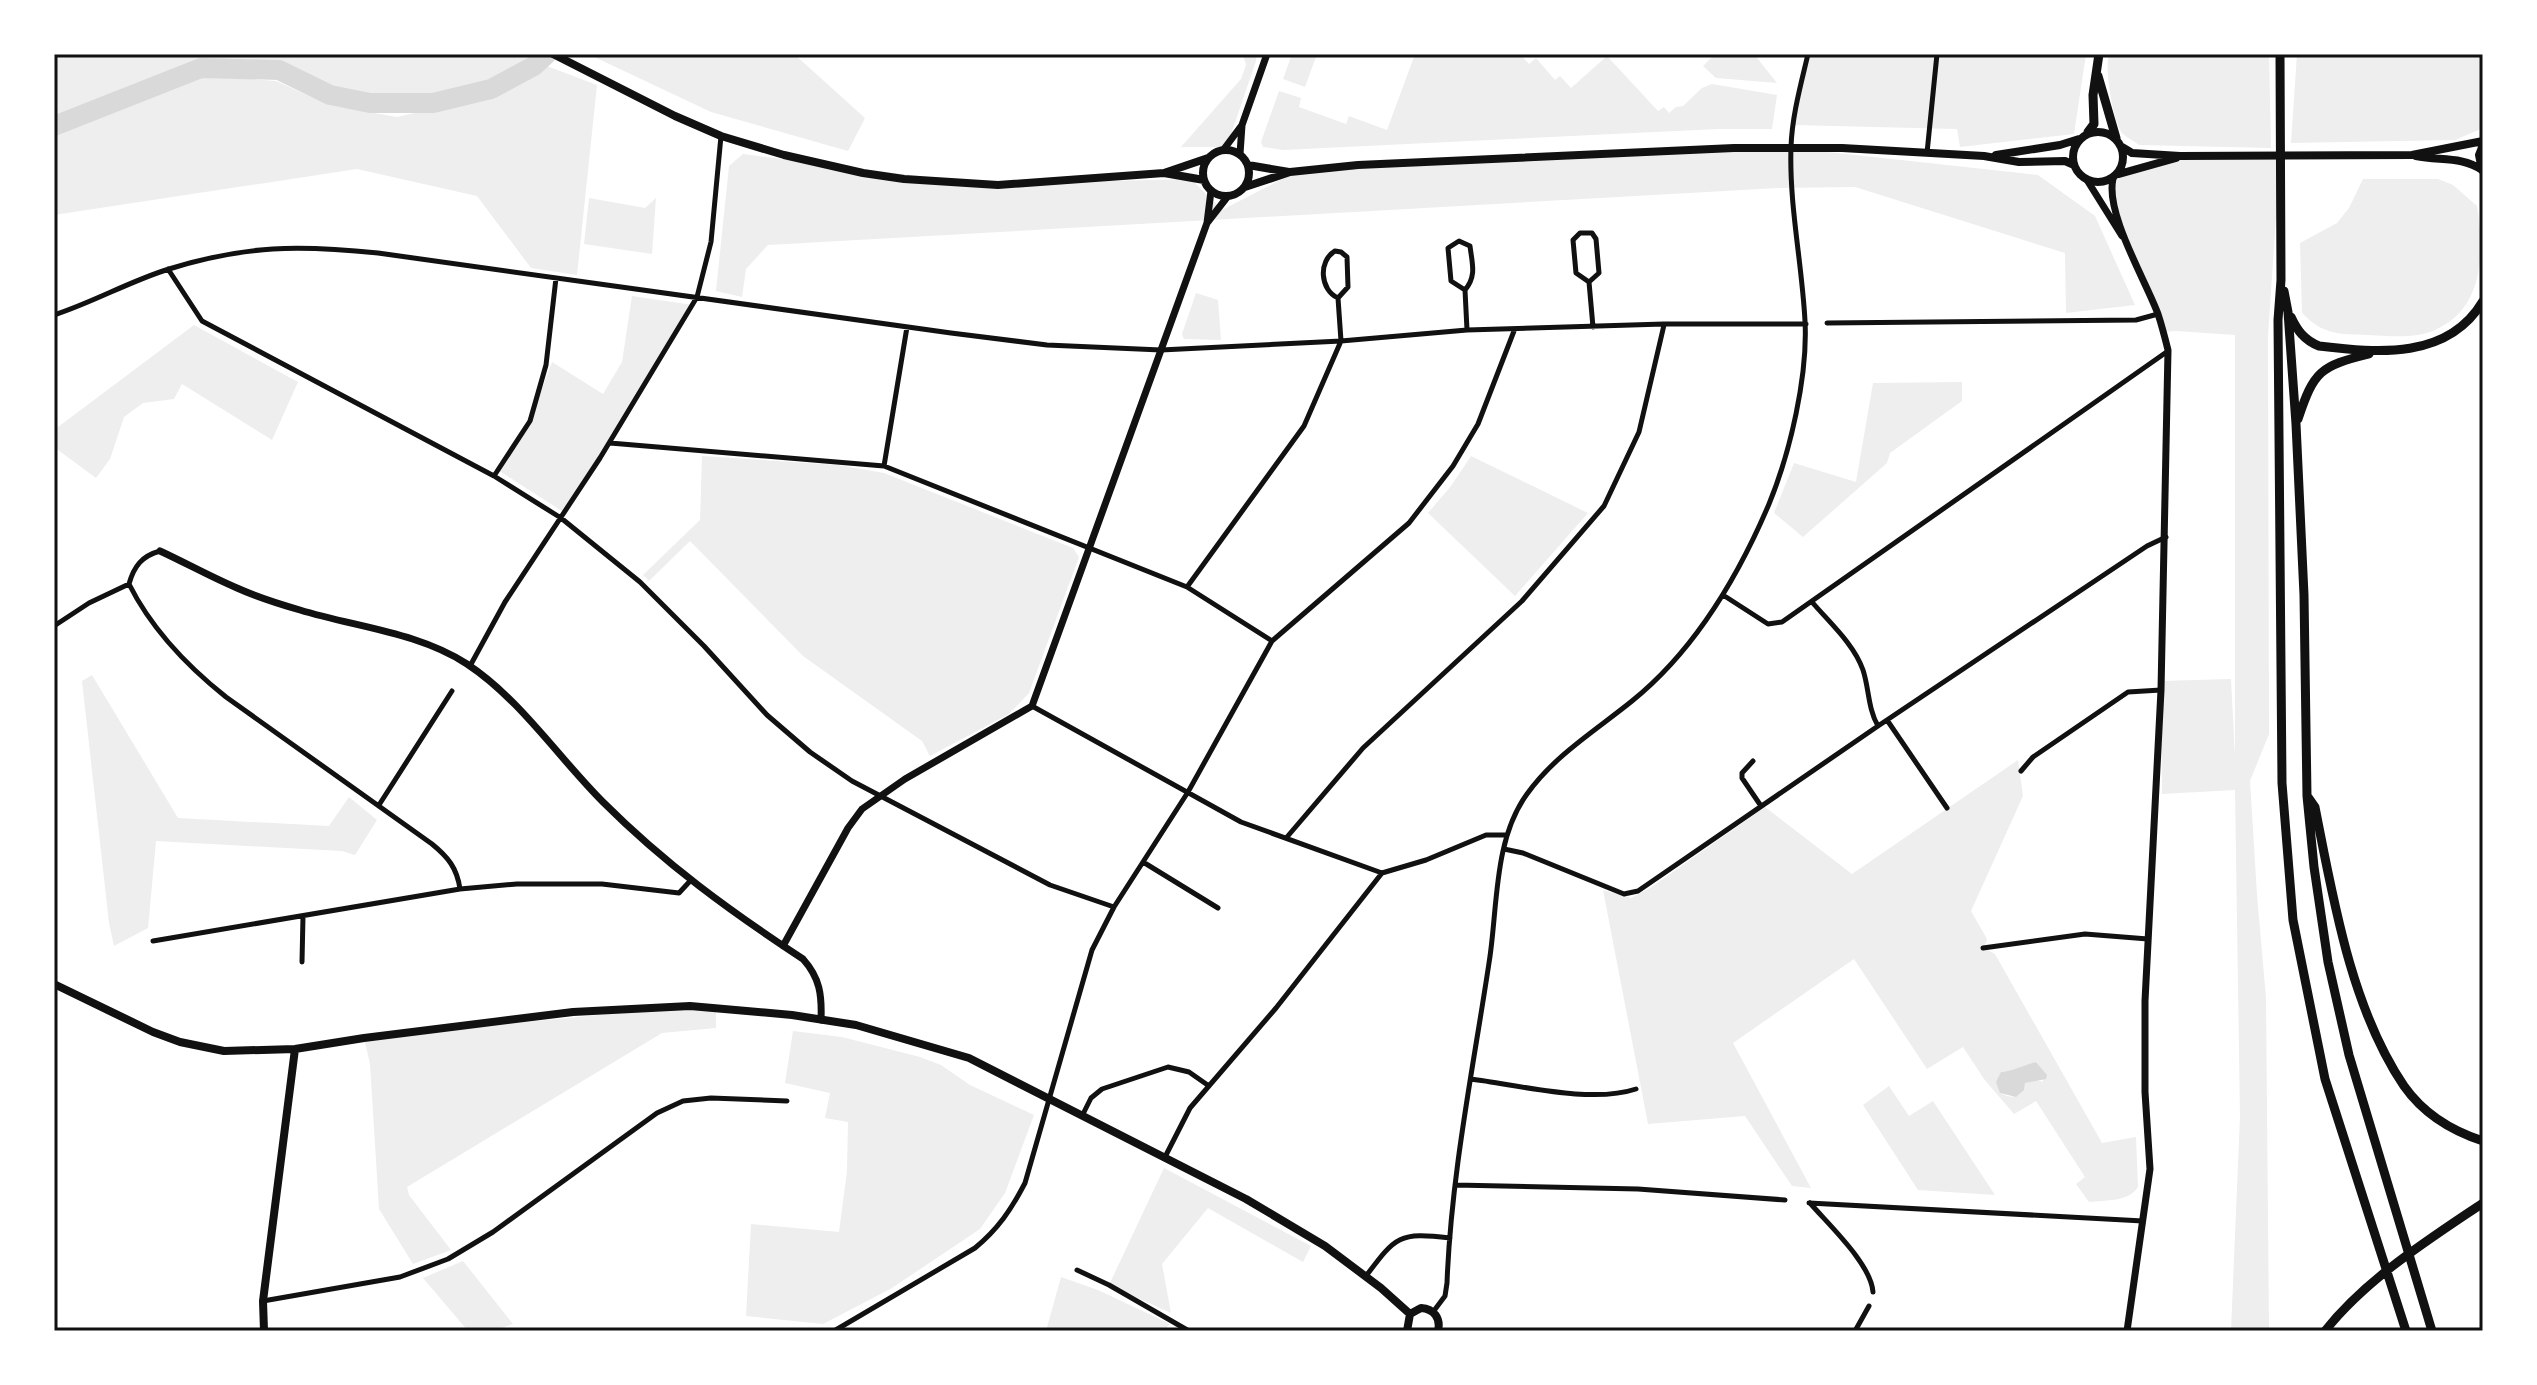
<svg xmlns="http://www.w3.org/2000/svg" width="2537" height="1385" font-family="'Fira Sans Condensed',sans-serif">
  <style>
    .green { fill: #eee; fill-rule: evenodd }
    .water { fill: #d9d9d9 }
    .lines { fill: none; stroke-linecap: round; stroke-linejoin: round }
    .river { stroke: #d9d9d9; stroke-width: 20 }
    .minor { stroke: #111; stroke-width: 5 }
    .tertiary { stroke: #111; stroke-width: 7 }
    .secondary { stroke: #111; stroke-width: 8 }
    .trunk { stroke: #111; stroke-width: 9 }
    .neatline { fill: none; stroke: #111; stroke-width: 3 }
  </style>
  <rect width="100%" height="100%" fill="#fff"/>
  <!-- green -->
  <path class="green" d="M54,54H540L534,66L433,103H370L330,95L279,70L201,68L54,126Z
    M588,54H794L865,118L848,151L711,112Z
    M1243,54H1256V61L1228,143L1221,147H1181L1241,79L1246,65Z
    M1292,54H1317L1305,87L1283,79Z
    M1415,54H1520L1529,64L1536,58L1555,80L1560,76L1571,88L1607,56L1658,111L1664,107L1669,113L1676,107L1683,106L1702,88L1712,84L1777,95L1772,129H1718L1283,150L1263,147L1261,142L1279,91L1301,98L1299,107L1346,124L1349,116L1387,130Z
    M1715,54H1754L1777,83L1716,78L1703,66Z
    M1808,54H2086L2074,134L1960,147L1957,129L1793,125Z
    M2109,54H2269L2271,148L2139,145C2134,141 2126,137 2122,133C2113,121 2104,68 2109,54Z
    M2297,54H2483V128L2455,140L2291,143Z
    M544,65L597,85L577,275L531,268L477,196L357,169L54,215V130L204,75L276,81L329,105L397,117L486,97Z
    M1791,148L2038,175L2095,216L2135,305L2066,313L2065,253L1855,187L1778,188L768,245L746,269L742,297L716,291L729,166L743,154L983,184L1191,179L1222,210L1298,171Z
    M2180,156L2280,157L2268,336L2269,734L2250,781L2257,895L2266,998L2269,1331H2231L2240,1116L2235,790L2162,794L2161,681L2231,679L2235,757V335L2176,331L2163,332L2112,199L2119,174Z
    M2363,179H2438L2453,185L2477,206C2484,251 2485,308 2435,330C2415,339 2390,336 2368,335C2339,334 2323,335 2302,313L2300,243L2337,223L2349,208Z
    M589,198L645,208L656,198L652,254L584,244Z
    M1196,293L1218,300L1221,340L1184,339L1182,334Z
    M632,296L693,305L565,513L498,470L530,421L552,362L603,394L622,362Z
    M194,325L298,382L272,440L182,384L174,399L143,403L124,417L110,459L96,478L54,447V430Z
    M1962,382V401L1890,453L1887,463L1803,537L1774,513L1794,463L1856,482L1873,383Z
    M702,456L838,465L884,473L1073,548L1079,557L1029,693L1009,714L930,756L922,741L803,656L690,541L649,581L643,575L700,520Z
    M1471,456L1588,513L1515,596L1428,513L1451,486Z
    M92,675L178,818L329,826L349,797L377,820L355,855L342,851L156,841L148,928L114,946L109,923L82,681Z
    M2018,760L2023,796L1971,911L1987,939L1984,948L1995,954L2102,1143L2136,1137L2138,1187C2129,1202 2105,1200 2089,1202L2076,1184L2085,1177L2036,1101L2014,1114L1984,1079L1963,1047L1927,1069L1854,959L1733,1043L1811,1188L1792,1186L1745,1116L1648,1124L1603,890L1631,898L1650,888L1765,807L1852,874ZM2036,1062L2042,1070L2043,1082L2037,1080L2025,1083C2022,1099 2012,1099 2000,1093L2001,1072C2013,1071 2023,1065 2036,1062Z
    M690,1006L716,1008V1028L662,1033L407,1187L409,1195L451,1250L413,1264L379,1209L370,1064L364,1038Z
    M793,1031L842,1037L920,1057L941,1065L970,1085L1034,1115L1005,1193L980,1229L892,1288L823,1324L746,1316L751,1224L839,1232L847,1171L848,1122L825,1118L830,1093L785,1083Z
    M1889,1086L1909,1116L1933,1101L1995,1195L1918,1190L1863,1105Z
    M1164,1168L1311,1246L1303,1262L1208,1208L1162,1264L1171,1313L1109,1285Z
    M463,1261L513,1324L493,1331H468L423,1278Z
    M1061,1277L1098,1290L1170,1324L1163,1331H1046Z"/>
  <!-- water -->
  <path class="water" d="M2036,1062L2047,1075L2046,1079L2025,1083L2024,1090L2016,1097L2000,1093L1996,1082L2001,1072C2013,1071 2023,1065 2036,1062Z"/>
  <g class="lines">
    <!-- river -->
    <path class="river" d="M54,126L201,68L279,70L330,95L370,103H433L491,89L534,66L547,54"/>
    <!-- minor -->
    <path class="minor" d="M1927,153L1937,54
      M168,269L202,321L494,476L561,518L640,582L704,646L767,715L810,752L852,781L1050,885L1114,907
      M1589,282L1576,273L1573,240L1580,233H1592L1596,239L1599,273L1589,282L1593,327
      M1465,290L1451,281L1448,248L1459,241L1470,246C1472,263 1477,276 1465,290L1467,330
      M54,315C94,302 130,281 169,269C246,245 299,245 378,253L951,333L1047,345L1161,350L1341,341L1467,330L1664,324H1806
      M1827,323L2136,320L2158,314
      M610,443L884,466L1187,587L1272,641
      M884,466L907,327
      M494,476L530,421L546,365L556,278
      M160,551C142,556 134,566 129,584C152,630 187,666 226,697L432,844C448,857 457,868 460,889
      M1187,587L1304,426L1341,341L1338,298L1348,287L1347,257L1341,252L1335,251C1318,261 1320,290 1338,298
      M1723,595L1768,624L1782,622L2168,351
      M1812,602C1829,622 1854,644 1863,670C1869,688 1868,709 1878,726
      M54,626L89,603L129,584
      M470,666L505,602L600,458L697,297L711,242L721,136
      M1032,706L1241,822L1382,873L1426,860L1486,835H1506
      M1887,720L1947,808
      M1753,761L1742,773V778L1761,806
      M2021,771L2033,757L2128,692L2161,690
      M379,805L452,691
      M1287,837L1363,748L1522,601L1604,506L1639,432L1664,325
      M1504,849L1523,853L1624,894L1638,891L1878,726L2147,546L2166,537
      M1143,862L1218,908
      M153,941L460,889L517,884H602L679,893L691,880
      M1983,948L2085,934L2148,939
      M302,962L303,916
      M1471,1079C1519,1085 1591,1104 1636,1089
      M1083,1114L1091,1098L1102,1089L1168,1067L1189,1072L1209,1086
      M1165,1157L1190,1108L1276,1008L1382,873
      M1455,1185L1638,1189L1785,1200
      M1809,1203L2143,1221
      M1810,1203C1829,1225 1871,1264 1873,1292
      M1077,1270L1109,1285L1189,1331
      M1366,1276C1396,1236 1399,1232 1450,1238
      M263,1301L400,1277L448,1259L493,1232L657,1113L683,1101L711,1098L787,1101
      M1433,1312L1445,1296L1447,1283C1451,1176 1473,1069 1489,963C1498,908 1493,841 1527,794C1555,755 1595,731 1632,701C1694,651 1738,577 1769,504C1790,453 1808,376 1805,321C1802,263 1789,205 1791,147C1792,116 1801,84 1808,54
      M834,1331L975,1248C998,1229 1011,1210 1025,1183L1092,950L1114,907L1188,792L1272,641L1409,523L1453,466L1478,424L1514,331
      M1855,1331L1869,1306"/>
    <!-- tertiary -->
    <path class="tertiary" d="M1224,149L1242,125
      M1240,154L1242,125L1267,54
      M2113,179C2105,213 2146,281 2158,314C2162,326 2165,338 2168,350L2161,690L2145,1001V1092L2150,1169L2127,1331
      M2087,180L2122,236
      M1207,223L1228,196
      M160,551C186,563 211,577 237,588C257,597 279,604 300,610C355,627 418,632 467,664C520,699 558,757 603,802C665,864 730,911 803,959C820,978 822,995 821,1020
      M783,946L848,828L862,809L905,779L1032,706L1207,223L1211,191"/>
    <!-- secondary -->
    <path class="secondary" d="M553,54L675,116L721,136L784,155L863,173L904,179L998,185L1164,173L1204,180
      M2073 157a25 25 0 1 1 50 0a25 25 0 1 1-50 0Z
      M2122,147L2132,153L2180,156L2412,155L2483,141
      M1203 173a23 23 0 1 1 46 0a23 23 0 1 1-46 0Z
      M1996,155L2060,145L2079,139
      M2416,156C2439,161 2462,156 2482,170
      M1248,165L1289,172
      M2482,170L2479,155L2483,145
      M1164,173L1208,158
      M2119,174L2176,158
      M1245,187L1290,172L1358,165L1734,148H1842L1984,156L2019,162L2065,161L2074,165
      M54,984L153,1032L180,1042L224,1051L295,1049L364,1038L573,1012L690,1006L792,1015L856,1025L969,1058L1246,1199L1325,1246L1381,1288L1410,1314
      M264,1331L263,1301L295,1049
      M1407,1331L1410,1314L1421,1308C1434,1309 1441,1318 1438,1331"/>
    <!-- trunk -->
    <path class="trunk" d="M2280,54L2281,280L2278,320L2282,783L2293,920L2325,1079L2406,1331
      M2098,76L2116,138
      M2088,132L2094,124L2093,95L2099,54
      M2284,291L2288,312L2296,424L2304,595L2307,796L2314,867L2328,962L2349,1055L2432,1331
      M2291,317C2297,330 2304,340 2319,346C2378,353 2448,360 2483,301
      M2298,419C2314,371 2320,366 2369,354
      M2308,797L2315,807C2333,898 2351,1008 2404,1086C2423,1113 2452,1131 2483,1141
      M2325,1331C2366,1279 2428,1240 2483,1203"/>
  </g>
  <!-- border -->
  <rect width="2537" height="1385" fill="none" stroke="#ffffff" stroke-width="112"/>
  <rect x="56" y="56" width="2425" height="1273" class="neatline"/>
</svg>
